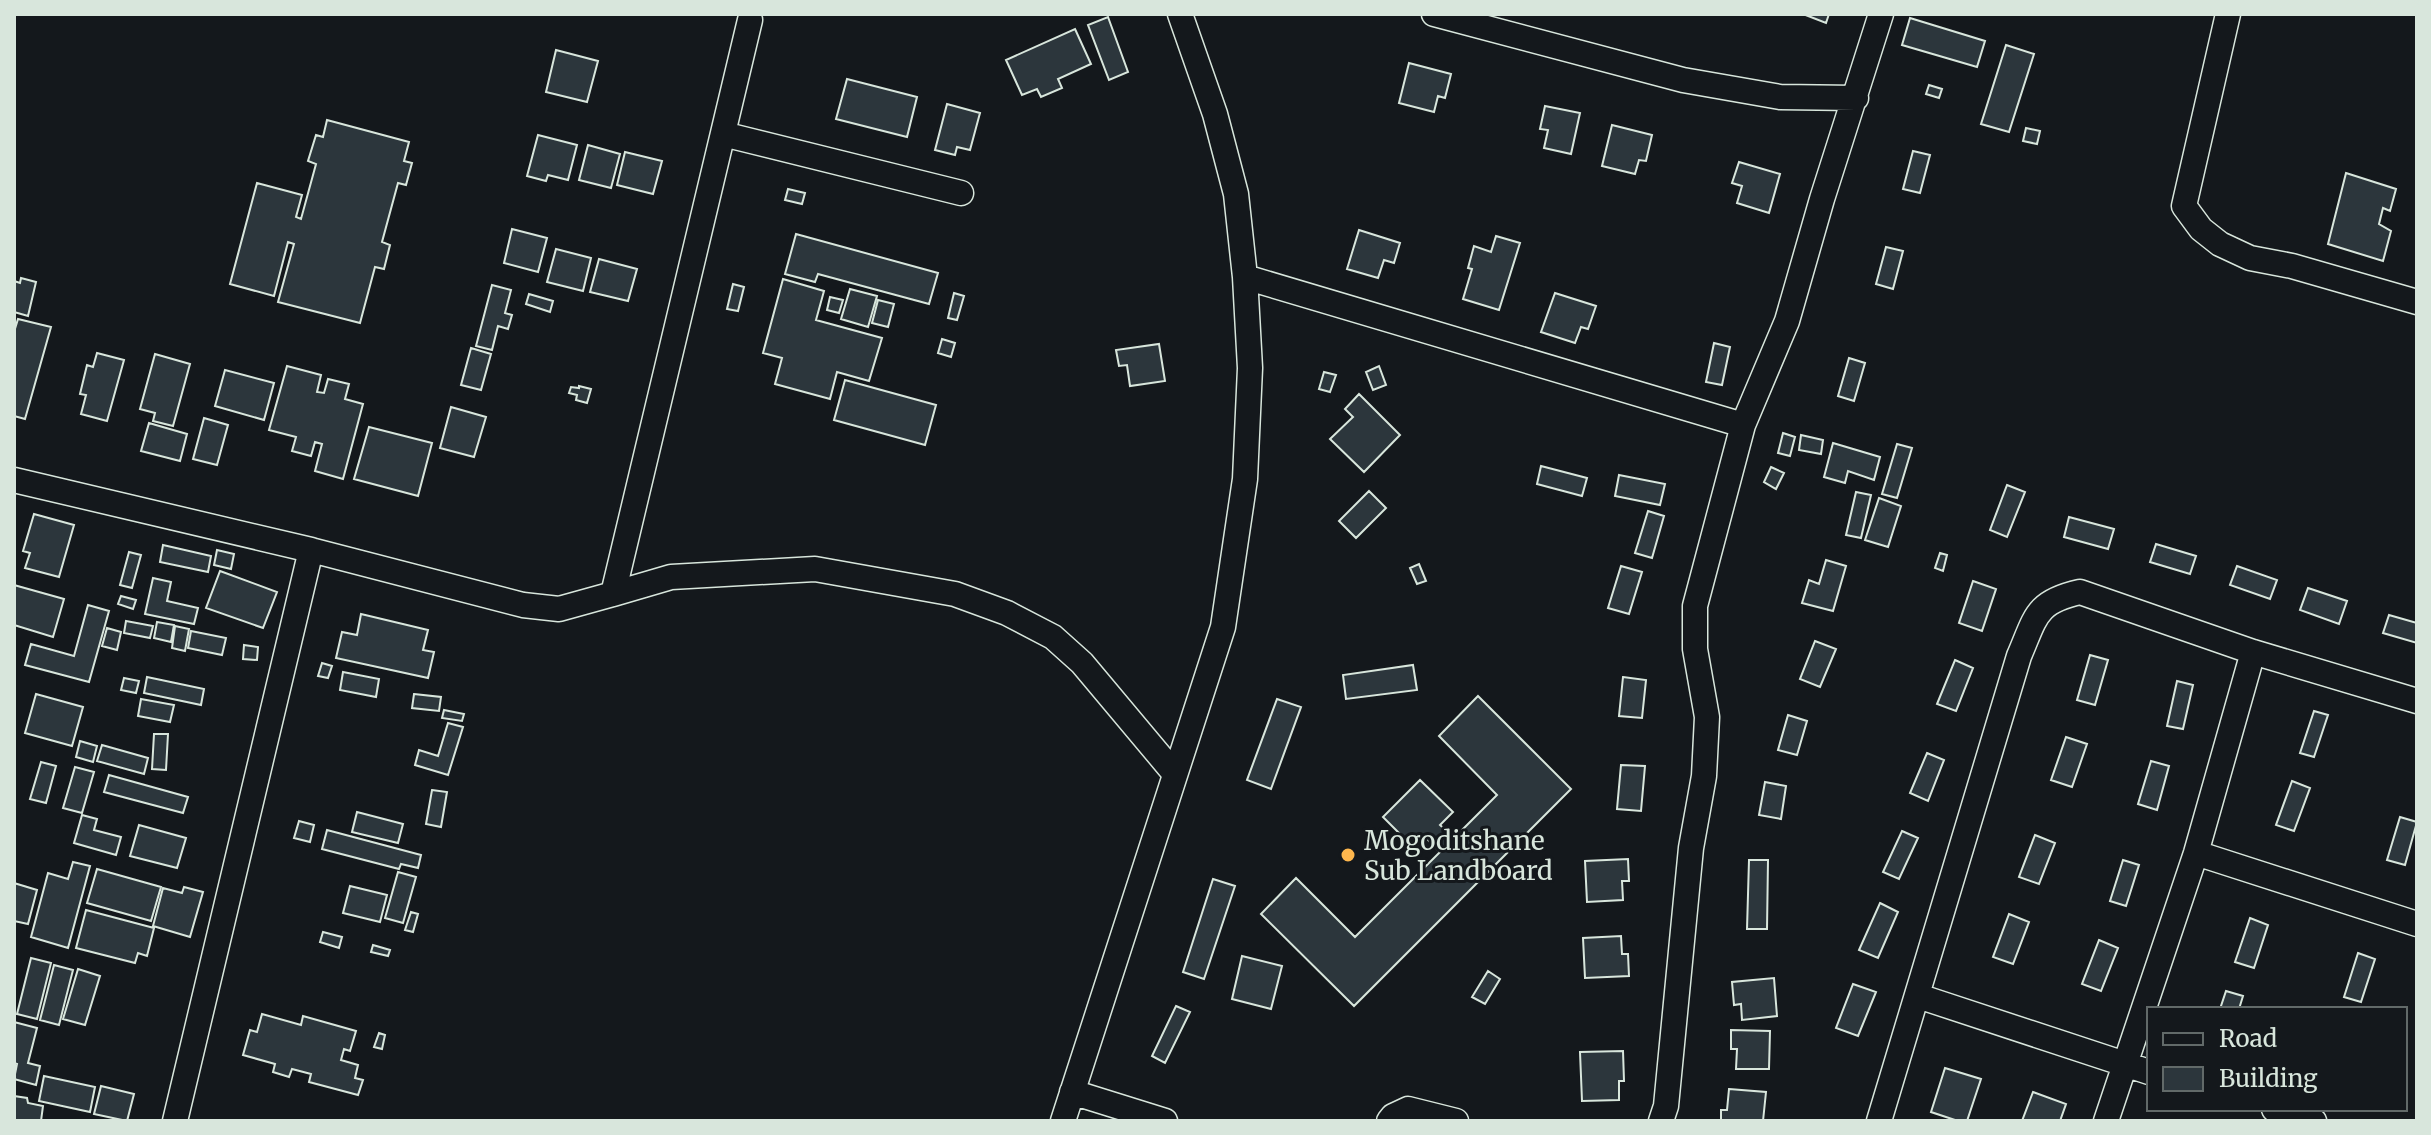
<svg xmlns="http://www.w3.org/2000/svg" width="2431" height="1135" font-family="Merriweather,serif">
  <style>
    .building { fill: #2c363c; stroke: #d8e6dc; stroke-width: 2 }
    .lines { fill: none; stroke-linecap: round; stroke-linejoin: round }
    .street-casing { stroke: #d8e6dc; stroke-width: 27 }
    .street { stroke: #14181c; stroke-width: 24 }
    .poi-dot { fill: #ffb74d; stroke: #14181c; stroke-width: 3 }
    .labels { text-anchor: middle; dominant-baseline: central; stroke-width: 6; stroke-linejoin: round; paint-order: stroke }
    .poi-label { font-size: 26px; fill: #d8e6dc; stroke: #14181c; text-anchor: start }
  </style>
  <rect width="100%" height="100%" fill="#14181c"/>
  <!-- building -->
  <path class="building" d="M1803,14H1829L1826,23Z
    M1108,17L1128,72L1109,80L1088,25Z
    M1910,18L1985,41L1977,67L1902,45Z
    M1075,29L1091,64L1058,79L1062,88L1041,97L1037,89L1022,95L1006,60Z
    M2006,45L2034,54L2009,132L1981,124Z
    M556,50L598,61L587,102L546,92Z
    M1409,63L1451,74L1445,98L1438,96L1434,112L1399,103Z
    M847,79L917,97L907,137L836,119Z
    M1929,85L1942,89L1939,98L1926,94Z
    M947,104L980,113L970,150L957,147L955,155L935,150Z
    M1545,106L1580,113L1571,154L1544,148L1548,130L1540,129Z
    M327,120L409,142L404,161L412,163L406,185L398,183L382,242L390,245L384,269L375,267L360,323L278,302L294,244L288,242L274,296L230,284L257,183L302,195L296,217L301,219L316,164L308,161L316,135L323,137Z
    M1612,125L1652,135L1646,161L1639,160L1635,174L1602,166Z
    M2026,128L2040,131L2037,144L2023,141Z
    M538,135L577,145L568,180L548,175L546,181L527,176Z
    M588,145L620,154L611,188L579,180Z
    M1913,151L1930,155L1920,193L1903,189Z
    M625,152L662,161L653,194L617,185Z
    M1739,162L1780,174L1769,213L1737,203L1742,186L1732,183Z
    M2346,173L2396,189L2390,211L2383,208L2379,224L2391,231L2383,261L2328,244Z
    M788,189L805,193L802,204L785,200Z
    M512,229L547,238L538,272L504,263Z
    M1359,230L1400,243L1394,263L1384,260L1378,278L1347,269Z
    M796,234L938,273L929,304L818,274L815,282L785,274Z
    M1496,236L1520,243L1499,310L1463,299L1472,269L1468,268L1474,246L1491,252Z
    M1886,247L1903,251L1893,289L1876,284Z
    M556,249L591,258L583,291L547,282Z
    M599,259L637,269L628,301L590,292Z
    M21,278L36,282L28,316L14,312V281L20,283Z
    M783,279L824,291L816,320L882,338L869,381L837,372L830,399L775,384L782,358L763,353Z
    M733,284L744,287L738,311L727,309Z
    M492,285L511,290L505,313L512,315L508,329L498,326L492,350L476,346Z
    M850,289L877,296L868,327L841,319Z
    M954,293L964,296L957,320L948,318Z
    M1555,293L1596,306L1588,329L1581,327L1575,343L1541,332Z
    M529,294L553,301L550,312L526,304Z
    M830,297L843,300L839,313L827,310Z
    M878,300L894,304L888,327L872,323Z
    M18,319L51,327L25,419L14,416V332Z
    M942,339L955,343L951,357L938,353Z
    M1714,343L1730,347L1722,385L1706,382Z
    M1159,344L1165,381L1130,386L1127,365L1119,366L1116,350Z
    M471,348L491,354L481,390L461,385Z
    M97,353L124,360L107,421L81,414L86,395L80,394L87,365L93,367Z
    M155,354L190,364L173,426L153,421L155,413L140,409Z
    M1849,358L1865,363L1854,401L1838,396Z
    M287,366L321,375L317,392L324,393L328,379L349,384L345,399L363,404L343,479L315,471L322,444L315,442L311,456L292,451L296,437L269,430Z
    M1379,366L1386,385L1373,390L1366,372Z
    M225,370L274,383L264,420L215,406Z
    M1324,372L1336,375L1330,392L1319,389Z
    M845,380L936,405L925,445L834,420Z
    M579,386L591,389L587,403L576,400L577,395L569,393L571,387L579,388Z
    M1359,394L1400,435L1364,472L1330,439L1353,417L1345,409Z
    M451,407L486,417L474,457L440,448Z
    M204,418L228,425L217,465L193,459Z
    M149,423L187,434L180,461L141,451Z
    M369,427L432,443L418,496L354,479Z
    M1783,433L1795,437L1790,456L1778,453Z
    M1801,435L1823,440L1821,454L1799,450Z
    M1833,443L1880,457L1874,480L1848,471L1845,483L1824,477Z
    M1897,444L1912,448L1897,498L1882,494Z
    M1541,466L1587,478L1582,496L1537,484Z
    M1771,467L1784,473L1776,489L1764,482Z
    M1619,475L1665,484L1660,505L1615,496Z
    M2007,485L2025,492L2007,537L1990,530Z
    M1369,491L1386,508L1356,538L1339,521Z
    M1856,492L1871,495L1861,538L1846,535Z
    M1879,498L1901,506L1888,547L1865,540Z
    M1648,511L1664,516L1652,558L1635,553Z
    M34,514L74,525L59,577L25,568L30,553L23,551Z
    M2069,517L2114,529L2108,549L2064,537Z
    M2156,544L2196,556L2190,574L2150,562Z
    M163,545L211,556L208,572L160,562Z
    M217,550L234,554L231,569L214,565Z
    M129,552L141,555L132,588L120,585Z
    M1940,553L1947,555L1943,571L1935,568Z
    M1826,560L1846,566L1833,611L1802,603L1809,580L1819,584Z
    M1419,564L1426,581L1417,584L1410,568Z
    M1621,566L1642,572L1629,614L1608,608Z
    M2237,566L2277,580L2270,599L2230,585Z
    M220,571L277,592L263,628L206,608Z
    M153,578L171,582L167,601L198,608L194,624L145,614Z
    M1973,581L1996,589L1982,631L1959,623Z
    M14,585L64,599L53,637L14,625Z
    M2308,588L2347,601L2339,624L2300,610Z
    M121,596L136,600L133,609L118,604Z
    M88,605L109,611L89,682L25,665L31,644L74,656Z
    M361,614L428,630L423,650L434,652L428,678L336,658L342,632L357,635Z
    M2389,615L2417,623V643L2383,633Z
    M126,621L153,626L150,638L124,633Z
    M157,622L174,625L171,642L154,638Z
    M175,626L189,629L185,651L172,648Z
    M107,628L121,632L117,650L102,646Z
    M191,631L226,638L222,655L188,648Z
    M1815,641L1836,649L1820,687L1800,679Z
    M244,645L258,647L257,660L243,659Z
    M2090,655L2108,660L2095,705L2077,700Z
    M1955,660L1973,668L1956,711L1937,704Z
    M322,663L332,666L328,678L318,676Z
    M1413,665L1417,690L1346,699L1343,675Z
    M343,672L379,679L376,697L340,690Z
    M147,677L204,689L201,705L144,693Z
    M1623,677L1646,680L1642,718L1619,716Z
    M124,678L139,681L136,693L121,690Z
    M2177,681L2193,685L2183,729L2167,726Z
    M36,694L83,707L72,746L25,733Z
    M414,694L441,697L439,711L412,708Z
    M1478,696L1571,789L1354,1006L1261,914L1296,878L1355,937L1440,852L1426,838L1415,849L1383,817L1420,780L1453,812L1440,825L1454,838L1497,795L1439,736Z
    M141,699L174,705L170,722L138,716Z
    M1277,699L1301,707L1271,789L1247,780Z
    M444,710L464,714L462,721L442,718Z
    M2314,711L2328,715L2314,757L2300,753Z
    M1788,715L1807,721L1797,755L1778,750Z
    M448,723L463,727L448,775L415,765L419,750L438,756Z
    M154,734H168L166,770L152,769Z
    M2066,737L2087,744L2072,787L2051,780Z
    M80,741L97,746L93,762L76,757Z
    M102,745L148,758L144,774L97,761Z
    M1927,753L1944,760L1928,801L1910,793Z
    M2151,761L2169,766L2157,810L2138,804Z
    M41,762L56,766L46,803L30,799Z
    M1621,765L1645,766L1641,811L1617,809Z
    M75,767L94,772L82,813L63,808Z
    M109,775L188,797L183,813L104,792Z
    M2292,781L2310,788L2294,831L2276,825Z
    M1765,782L1786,786L1781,819L1759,815Z
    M432,790L447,792L441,827L426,824Z
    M357,812L403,824L398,843L352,832Z
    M82,815L97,819L94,830L121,837L116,855L74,843Z
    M2400,817L2417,822L2405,865L2387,860Z
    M299,821L314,825L310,842L294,838Z
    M139,825L186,838L177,868L130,856Z
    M327,830L421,855L418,868L401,864L399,869L322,849Z
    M1902,831L1918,838L1899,879L1883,872Z
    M2035,835L2055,843L2039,884L2019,877Z
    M1628,859L1629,881H1622L1623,900L1587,902L1585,861Z
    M1749,860H1768L1767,929H1747Z
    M2123,860L2139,865L2126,906L2110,901Z
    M73,862L90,866L68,948L31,937L48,873L68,879Z
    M97,869L161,887L151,921L87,903Z
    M398,872L416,877L403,923L385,918Z
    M1213,879L1235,886L1204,979L1183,972Z
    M14,883L37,890L28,924L14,921Z
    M350,886L387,895L380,922L343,913Z
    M184,887L203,892L190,937L153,926L163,888L182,893Z
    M1880,903L1898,912L1878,958L1859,950Z
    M86,910L154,928L147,956L138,953L135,963L76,948Z
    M411,912L418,914L413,932L405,930Z
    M2009,914L2029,922L2013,964L1993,957Z
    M2250,918L2268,925L2254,968L2235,962Z
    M323,932L342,937L339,948L320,942Z
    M1621,936L1622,954H1628L1629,976L1585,978L1583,938Z
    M2099,940L2118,948L2101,991L2082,984Z
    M373,945L390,950L388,956L371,952Z
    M2358,953L2375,959L2361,1002L2344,997Z
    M1242,956L1282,966L1271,1009L1232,999Z
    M31,958L51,963L37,1019L17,1014Z
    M54,965L73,970L59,1025L40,1020Z
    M78,969L100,976L85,1025L63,1019Z
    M1488,971L1500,979L1485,1004L1472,997Z
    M1774,978L1777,1016L1742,1020L1741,1004L1734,1005L1732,982Z
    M1853,984L1876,992L1858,1036L1836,1028Z
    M2226,991L2243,996L2239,1009H2220Z
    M1176,1006L1190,1012L1165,1063L1152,1056Z
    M262,1014L301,1025L303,1016L356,1031L350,1051L344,1049L341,1060L358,1065L355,1078L363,1080L358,1095L309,1082L311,1074L292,1069L289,1077L273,1072L275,1064L243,1055L250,1030L257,1032Z
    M14,1022L37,1028L28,1063L40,1066L36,1085L14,1079L17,1064L14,1063Z
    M1731,1030L1770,1031L1769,1069H1736L1737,1049H1731Z
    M379,1033L385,1035L382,1049L374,1047Z
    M1623,1051L1624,1081H1619V1100L1582,1101L1580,1052Z
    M1945,1068L1981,1079L1967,1121H1958L1931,1112Z
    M44,1076L95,1087L90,1112L39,1101Z
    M101,1086L134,1094L127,1121L94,1114Z
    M1729,1089L1766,1092L1763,1121H1721V1110H1727Z
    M2033,1092L2066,1104L2060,1121H2022Z
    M14,1096L27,1098L28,1103L43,1106L41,1121H14Z"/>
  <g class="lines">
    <!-- street casing -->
    <g class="street-casing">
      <path id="street" d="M1434,14L1683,80L1780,97L1856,98
        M2228,14L2184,206L2201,229L2220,244L2250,258L2292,266L2417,302
        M723,134L961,193
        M1245,277L1743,425
        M14,480L311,550L523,605L559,609L613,594L750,20
        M613,594L671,577L815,569L955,594L1007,613L1053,637L1082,663L1175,774
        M2196,853L2417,924
        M1918,996L2149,1072
        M1072,1092L1165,1121
        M2274,1109L2314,1121
        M175,1121L311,550
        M1063,1121L1223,627L1245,479L1250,368L1245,277L1236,194L1215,114L1180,14
        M1389,1121L1393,1116L1408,1109L1456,1121
        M1661,1121L1666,1106L1691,848L1704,776L1707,717L1695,649V606L1743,425L1787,321L1822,199L1881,14
        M1879,1121L2019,656C2036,617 2035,602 2080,592L2253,652L2417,701
        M2106,1121L2196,853L2253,652"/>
    </g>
    <!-- street -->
    <use href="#street" class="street"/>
  </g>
  <!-- markers -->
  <circle class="poi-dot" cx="1348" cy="855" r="8"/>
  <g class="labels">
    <!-- poi labels -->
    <g class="poi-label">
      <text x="1364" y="840">Mogoditshane<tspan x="1364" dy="30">Sub Landboard</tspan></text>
    </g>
  </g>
  <!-- border -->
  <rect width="2431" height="1135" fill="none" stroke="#d8e6dc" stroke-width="32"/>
  <!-- legend -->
  <rect x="2147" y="1007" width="260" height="104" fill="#14181c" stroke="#626a69" stroke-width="2"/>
  <rect x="2163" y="1033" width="40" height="12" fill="#14181c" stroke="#626a69" stroke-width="2"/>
  <text x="2219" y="1047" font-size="24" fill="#d8e6dc">Road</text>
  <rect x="2163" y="1067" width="40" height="24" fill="#2c363c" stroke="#626a69" stroke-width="2"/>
  <text x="2219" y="1087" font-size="24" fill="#d8e6dc">Building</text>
</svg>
